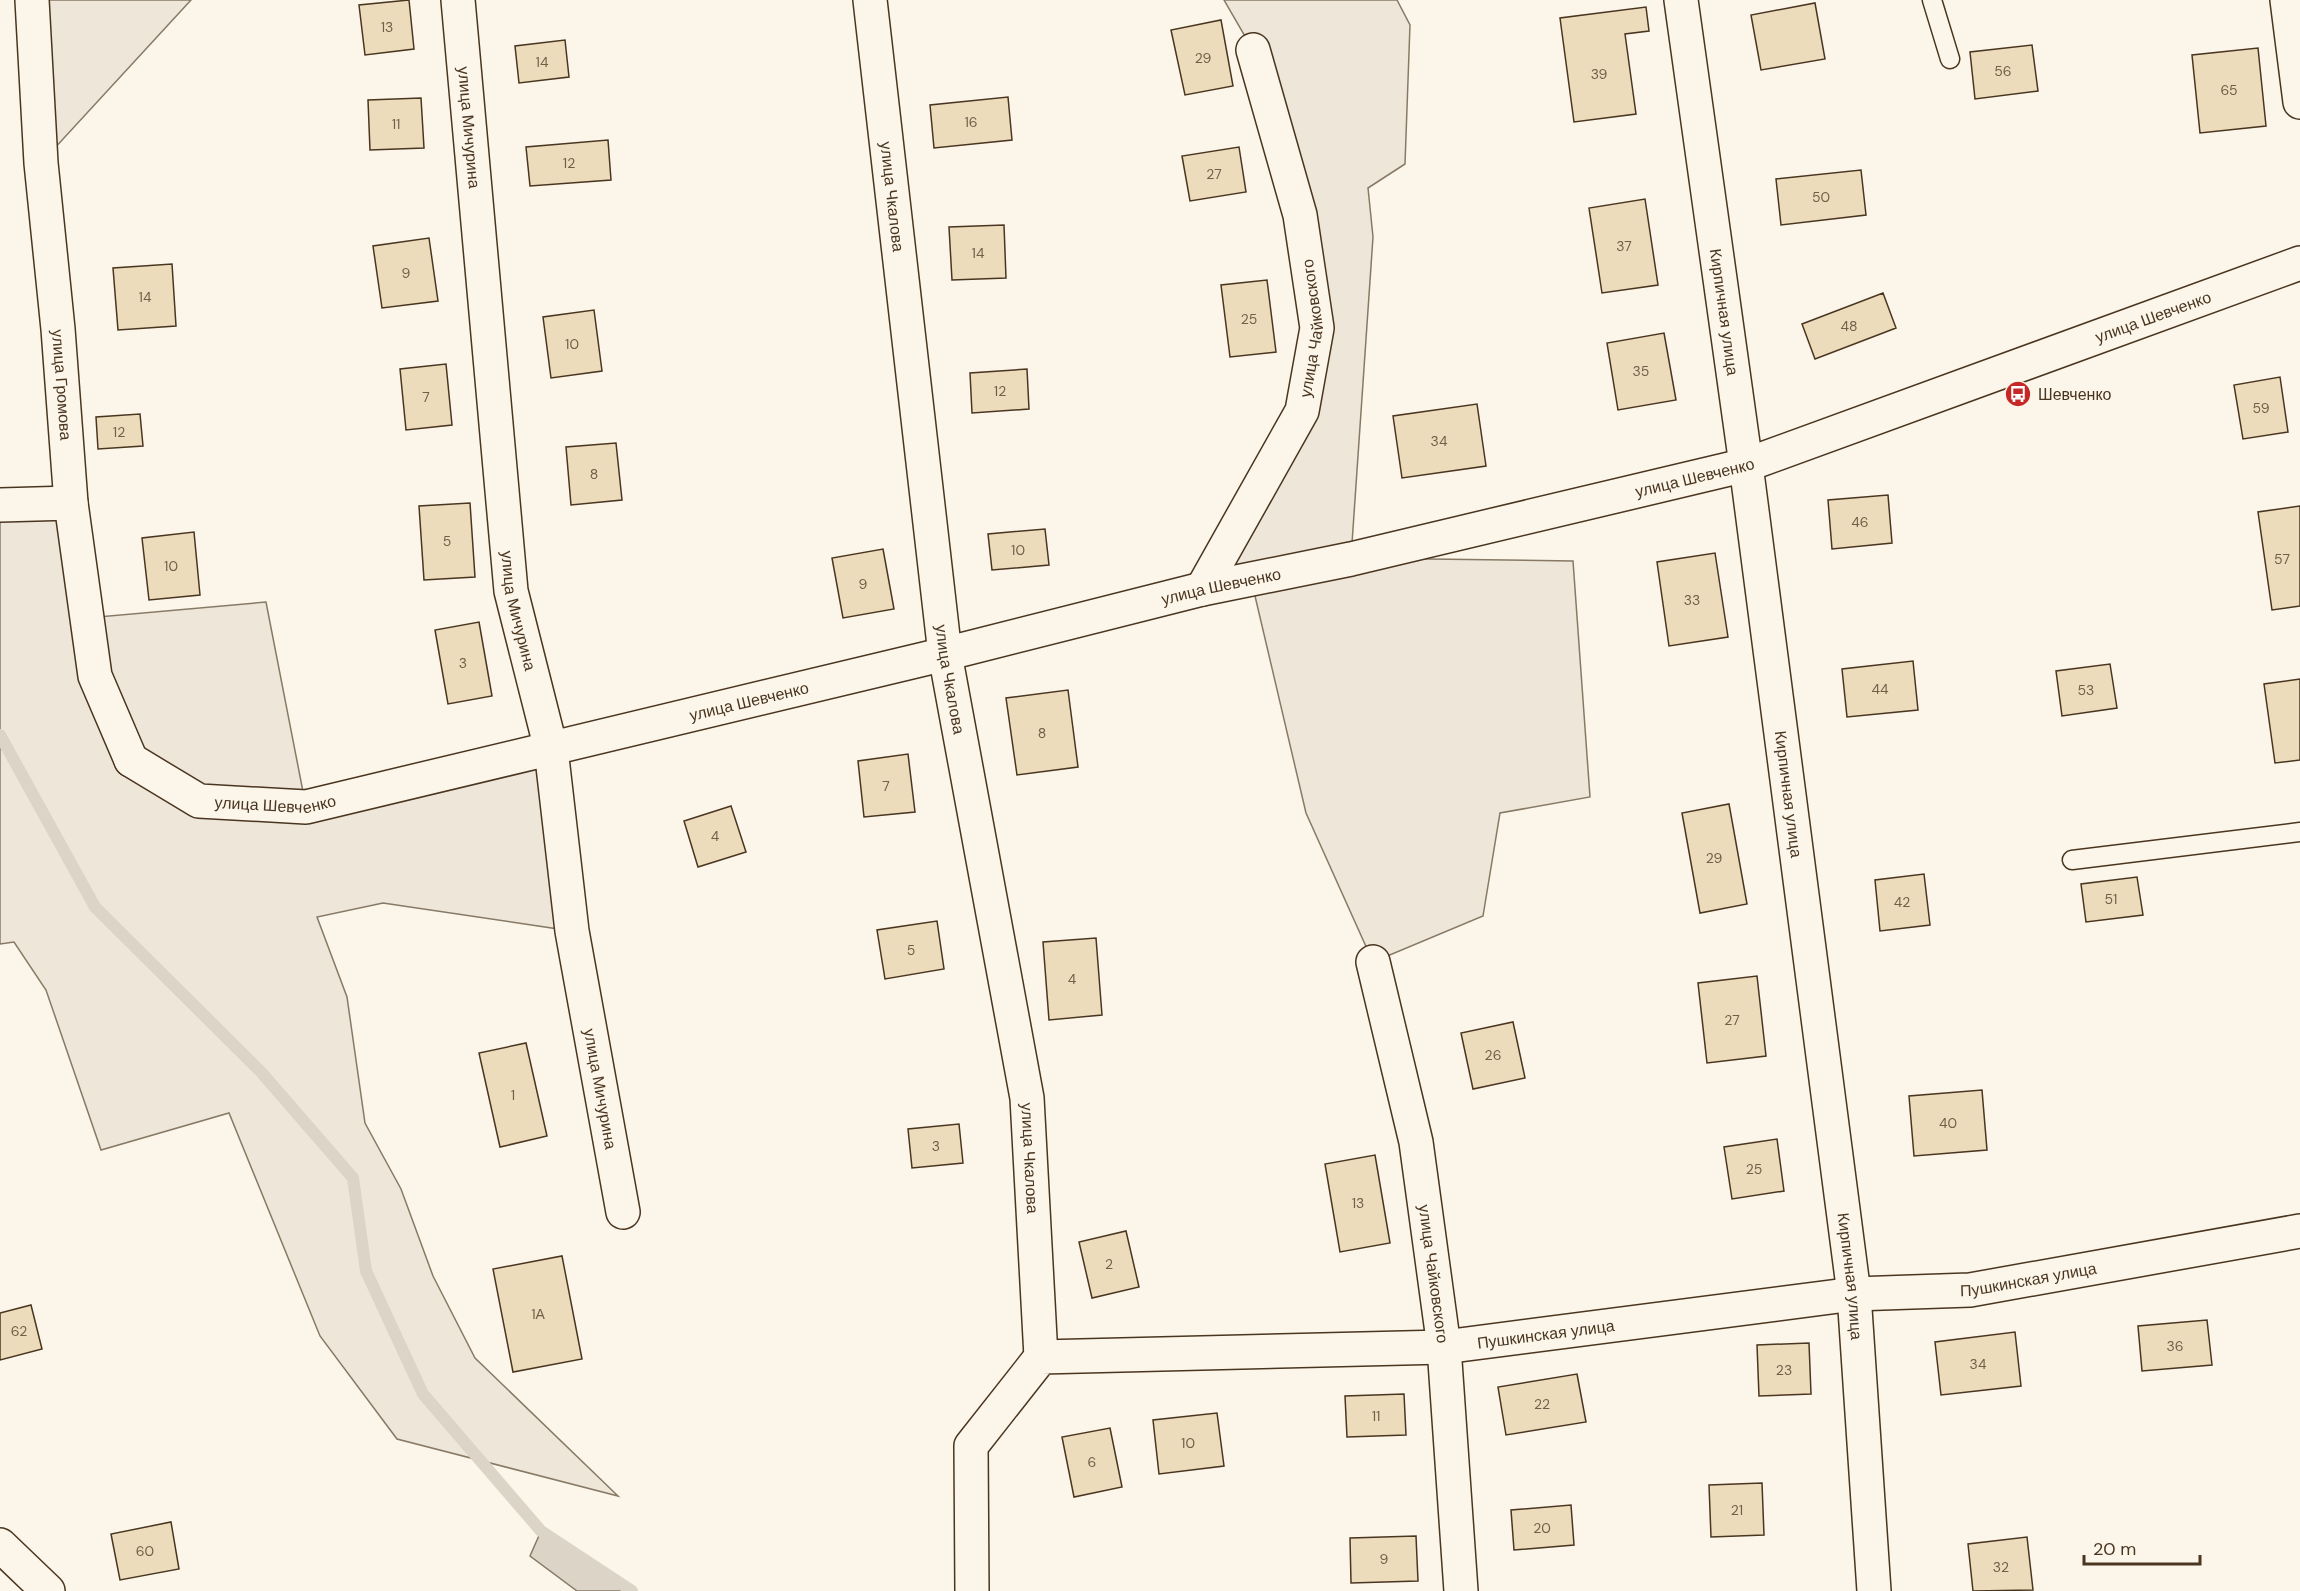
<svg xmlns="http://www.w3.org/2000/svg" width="2300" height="1591" font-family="'DM Sans',sans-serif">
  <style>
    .green { fill: #ede6d9; stroke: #887966; stroke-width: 1.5 }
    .water { fill: #dcd4c6; stroke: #887966; stroke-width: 1.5 }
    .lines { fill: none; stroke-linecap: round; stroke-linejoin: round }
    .stream { stroke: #dcd4c6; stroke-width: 12 }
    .building { fill: #ecdcbc; stroke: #4a3520; stroke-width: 1.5 }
    .service-casing { stroke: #4a3520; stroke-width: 21 }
    .minor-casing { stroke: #4a3520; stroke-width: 36 }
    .tertiary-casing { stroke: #4a3520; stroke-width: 36 }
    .service { stroke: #fbf6e9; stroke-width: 18 }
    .minor { stroke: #fbf6e9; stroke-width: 33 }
    .tertiary { stroke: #fbf6e9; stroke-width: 33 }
    .labels { text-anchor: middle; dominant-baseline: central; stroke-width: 4.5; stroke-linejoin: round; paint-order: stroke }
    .number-label { font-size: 14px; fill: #725f47 }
    .street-label { font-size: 16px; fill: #4a3520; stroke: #fbf6e9 }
    .poi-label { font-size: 16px; fill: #4a3520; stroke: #fbf6e9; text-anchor: start }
  </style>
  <rect width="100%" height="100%" fill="#fbf6e9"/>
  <!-- green -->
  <path class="green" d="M34,0H191L41,163Z
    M1224,0H1397L1410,25L1405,164L1368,188L1373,237L1351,558L1573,561L1590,797L1500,813L1483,916L1373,962L1306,813L1251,579L1202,589L1252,501L1317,328L1253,50Z
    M71,503L87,618L266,602L306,807L551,749L572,931L383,903L317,917L347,997L365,1123L401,1189L433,1276L475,1358L618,1496L397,1439L320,1336L229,1113L101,1150L46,990L14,942L0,944V505Z"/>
  <!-- water -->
  <path class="water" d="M541,1531L632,1591H577L530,1556Z"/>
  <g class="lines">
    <!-- stream -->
    <path class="stream" d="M0,735L95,907L261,1072L353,1178L366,1271L423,1394L541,1531L632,1591"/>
  </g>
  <!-- building -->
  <path class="building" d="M409,0L414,49L365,55L359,5Z
    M1815,3L1825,59L1761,70L1751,15Z
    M1646,7L1649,31L1625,34L1636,114L1574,122L1560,18Z
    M1221,20L1233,86L1185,95L1171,30Z
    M565,40L569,77L519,83L515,46Z
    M2032,45L2038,91L1975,99L1970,52Z
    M2258,48L2266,126L2200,133L2192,55Z
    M1008,97L1012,140L934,148L930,105Z
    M421,98L424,148L370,150L368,100Z
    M608,140L611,180L530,186L526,147Z
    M1239,147L1246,192L1190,201L1182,156Z
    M1861,170L1866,215L1781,225L1776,179Z
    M1645,199L1658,285L1602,293L1589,208Z
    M1004,225L1006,278L952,280L949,227Z
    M429,238L438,301L382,308L373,246Z
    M172,264L176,326L118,330L113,268Z
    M1267,280L1276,352L1230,357L1221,285Z
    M1883,293L1896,328L1815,359L1802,324Z
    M594,310L602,371L551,378L543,317Z
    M1664,333L1676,400L1618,410L1607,343Z
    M446,364L452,425L406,430L400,369Z
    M1027,369L1029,409L972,413L970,373Z
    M2280,377L2288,432L2243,439L2234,385Z
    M1477,404L1486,466L1402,478L1393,416Z
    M140,414L143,446L98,449L96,417Z
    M616,443L622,500L571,505L566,447Z
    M1888,495L1892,543L1832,549L1828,500Z
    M470,503L475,577L424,580L419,506Z
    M2300,506V606L2272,610L2258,512Z
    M1045,529L1049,565L992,570L988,534Z
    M194,532L200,595L149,600L142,538Z
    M883,549L894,609L843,618L832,558Z
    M1715,553L1728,637L1669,646L1657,562Z
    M479,622L492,696L448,704L435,630Z
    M1913,661L1918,710L1847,717L1842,669Z
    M2110,664L2117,708L2062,716L2056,671Z
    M2300,679V760L2275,763L2264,684Z
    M1068,690L1078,767L1017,775L1006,698Z
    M908,754L915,812L864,817L858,761Z
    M1729,804L1747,904L1700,913L1682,813Z
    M731,806L746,852L698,867L684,821Z
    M1924,874L1930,925L1880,931L1875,880Z
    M2137,877L2143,915L2086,922L2081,884Z
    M937,921L944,969L885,979L877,930Z
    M1096,938L1102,1015L1049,1020L1043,942Z
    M1757,976L1766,1056L1707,1063L1698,983Z
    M1513,1022L1525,1078L1473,1089L1461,1033Z
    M526,1043L547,1136L500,1147L479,1053Z
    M1982,1090L1987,1150L1914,1156L1909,1096Z
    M959,1124L963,1163L912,1168L908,1129Z
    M1777,1139L1784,1191L1732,1199L1724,1147Z
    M1375,1155L1390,1243L1340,1252L1325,1164Z
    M1126,1231L1139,1287L1092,1298L1079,1242Z
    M562,1256L582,1359L513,1372L493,1269Z
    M31,1305L42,1349L0,1360V1313Z
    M2207,1320L2212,1365L2142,1371L2138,1326Z
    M2015,1332L2021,1386L1941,1395L1935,1342Z
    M1809,1343L1811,1394L1759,1396L1757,1345Z
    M1577,1374L1586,1422L1506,1435L1498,1387Z
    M1404,1394L1406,1435L1347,1437L1345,1396Z
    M1217,1413L1224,1466L1159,1474L1153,1420Z
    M1110,1428L1122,1487L1074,1497L1062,1437Z
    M1762,1483L1764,1535L1711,1537L1709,1485Z
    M1571,1505L1574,1545L1514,1550L1511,1510Z
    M171,1522L179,1569L120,1580L111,1534Z
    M1416,1536L1418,1581L1351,1583L1350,1538Z
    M2027,1537L2033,1590L1973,1591L1968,1544Z"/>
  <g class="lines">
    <!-- service casing -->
    <g class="service-casing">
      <path id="service" d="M1932,0L1950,59
        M2072,860L2300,832"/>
    </g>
    <!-- minor casing -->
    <g class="minor-casing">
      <g id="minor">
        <path id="s1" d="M32,0L41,163L58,329L71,503L95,676L131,760"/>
        <path id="s2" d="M458,0L511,591L551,749L572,931L623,1212"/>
        <path id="s3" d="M870,0L945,654L1027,1098L1041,1357"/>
        <path id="s4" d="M1681,0L1746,465"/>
        <path d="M2287,0L2300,102"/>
        <path d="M0,505L71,503"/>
        <path id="s5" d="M1202,589L1302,411L1317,328L1300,215L1253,50"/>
        <path id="s6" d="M1373,962L1416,1142L1444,1347L1461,1591"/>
        <path d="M0,1545L48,1591"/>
        <path id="s7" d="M972,1591L971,1446L1041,1357L1444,1347L1854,1294L1970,1290L2300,1231"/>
      </g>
    </g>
    <!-- tertiary casing -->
    <g class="tertiary-casing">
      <g id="tertiary">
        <path id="s8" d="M1746,465L1854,1294L1874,1591"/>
        <path id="s9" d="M131,760L199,801L306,807L945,654L1202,589L1351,559L1746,465L2300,263"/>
      </g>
    </g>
    <!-- service -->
    <use href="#service" class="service"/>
    <!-- minor -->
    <use href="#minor" class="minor"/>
    <!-- tertiary -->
    <use href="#tertiary" class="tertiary"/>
  </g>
  <!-- icons -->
  <defs>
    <g id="bus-disc" transform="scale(1.35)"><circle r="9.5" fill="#c62828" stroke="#fbf6e9"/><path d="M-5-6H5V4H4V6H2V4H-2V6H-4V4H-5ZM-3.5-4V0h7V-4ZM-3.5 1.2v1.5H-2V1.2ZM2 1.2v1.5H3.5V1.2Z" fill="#fff"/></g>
  </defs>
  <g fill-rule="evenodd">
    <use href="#bus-disc" x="2018" y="394"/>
  </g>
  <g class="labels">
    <!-- number labels -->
    <g class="number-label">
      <text x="387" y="27">13</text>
      <text x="1203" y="58">29</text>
      <text x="542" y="62">14</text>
      <text x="2003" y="71">56</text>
      <text x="1599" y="74">39</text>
      <text x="2229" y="90">65</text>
      <text x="971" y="122">16</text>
      <text x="396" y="124">11</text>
      <text x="569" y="163">12</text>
      <text x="1214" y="174">27</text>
      <text x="1821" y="197">50</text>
      <text x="1624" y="246">37</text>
      <text x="978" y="253">14</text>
      <text x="406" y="273">9</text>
      <text x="145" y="297">14</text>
      <text x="1249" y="319">25</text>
      <text x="1849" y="326">48</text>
      <text x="572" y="344">10</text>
      <text x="1641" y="371">35</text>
      <text x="1000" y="391">12</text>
      <text x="426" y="397">7</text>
      <text x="2261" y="408">59</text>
      <text x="119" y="432">12</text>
      <text x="1439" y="441">34</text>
      <text x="594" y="474">8</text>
      <text x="1860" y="522">46</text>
      <text x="447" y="541">5</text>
      <text x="1018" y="550">10</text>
      <text x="2282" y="559">57</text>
      <text x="171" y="566">10</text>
      <text x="863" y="584">9</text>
      <text x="1692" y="600">33</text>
      <text x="463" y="663">3</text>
      <text x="1880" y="689">44</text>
      <text x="2086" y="690">53</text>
      <text x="1042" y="733">8</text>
      <text x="886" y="786">7</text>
      <text x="715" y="836">4</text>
      <text x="1714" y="858">29</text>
      <text x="2111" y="899">51</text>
      <text x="1902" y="902">42</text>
      <text x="911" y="950">5</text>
      <text x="1072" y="979">4</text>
      <text x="1732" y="1020">27</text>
      <text x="1493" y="1055">26</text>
      <text x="513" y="1095">1</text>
      <text x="1948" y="1123">40</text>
      <text x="936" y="1146">3</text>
      <text x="1754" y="1169">25</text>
      <text x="1358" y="1203">13</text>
      <text x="1109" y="1264">2</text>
      <text x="538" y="1314">1А</text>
      <text x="19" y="1331">62</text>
      <text x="2175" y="1346">36</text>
      <text x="1978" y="1364">34</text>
      <text x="1784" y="1370">23</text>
      <text x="1542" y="1404">22</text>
      <text x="1376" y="1416">11</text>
      <text x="1188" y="1443">10</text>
      <text x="1092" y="1462">6</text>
      <text x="1737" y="1510">21</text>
      <text x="1542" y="1528">20</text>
      <text x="145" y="1551">60</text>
      <text x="1384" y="1559">9</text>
      <text x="2001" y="1567">32</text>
    </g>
    <!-- street labels -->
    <g class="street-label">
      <text stroke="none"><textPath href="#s2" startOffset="128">улица Мичурина</textPath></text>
      <text stroke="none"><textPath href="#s3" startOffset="198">улица Чкалова</textPath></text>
      <text stroke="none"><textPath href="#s4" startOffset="315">Кирпичная улица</textPath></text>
      <text stroke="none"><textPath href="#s9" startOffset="2100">улица Шевченко</textPath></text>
      <text stroke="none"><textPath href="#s5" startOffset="288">улица Чайковского</textPath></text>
      <text stroke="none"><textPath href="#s1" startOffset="386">улица Громова</textPath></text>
      <text stroke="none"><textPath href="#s9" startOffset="1614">улица Шевченко</textPath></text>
      <text stroke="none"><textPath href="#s9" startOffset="1128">улица Шевченко</textPath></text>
      <text stroke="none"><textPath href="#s2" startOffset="614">улица Мичурина</textPath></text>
      <text stroke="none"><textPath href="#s3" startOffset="684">улица Чкалова</textPath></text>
      <text stroke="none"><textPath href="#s9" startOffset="642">улица Шевченко</textPath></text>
      <text stroke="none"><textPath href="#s8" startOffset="332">Кирпичная улица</textPath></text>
      <text stroke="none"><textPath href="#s9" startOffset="156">улица Шевченко</textPath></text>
      <text stroke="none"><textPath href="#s2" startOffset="1100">улица Мичурина</textPath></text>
      <text stroke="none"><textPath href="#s3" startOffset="1170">улица Чкалова</textPath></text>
      <text stroke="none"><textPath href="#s6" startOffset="318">улица Чайковского</textPath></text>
      <text stroke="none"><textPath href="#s8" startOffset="818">Кирпичная улица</textPath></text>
      <text stroke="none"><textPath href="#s7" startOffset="1250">Пушкинская улица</textPath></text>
      <text stroke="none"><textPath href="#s7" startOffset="764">Пушкинская улица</textPath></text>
    </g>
    <!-- poi labels -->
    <g class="poi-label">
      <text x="2038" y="394">Шевченко</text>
    </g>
  </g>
  <!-- scale -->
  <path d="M2084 1555v9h116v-9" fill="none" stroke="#4a3520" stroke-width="3"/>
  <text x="2093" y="1555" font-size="18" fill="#4a3520" stroke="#fbf6e9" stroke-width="4.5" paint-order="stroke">20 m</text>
</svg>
